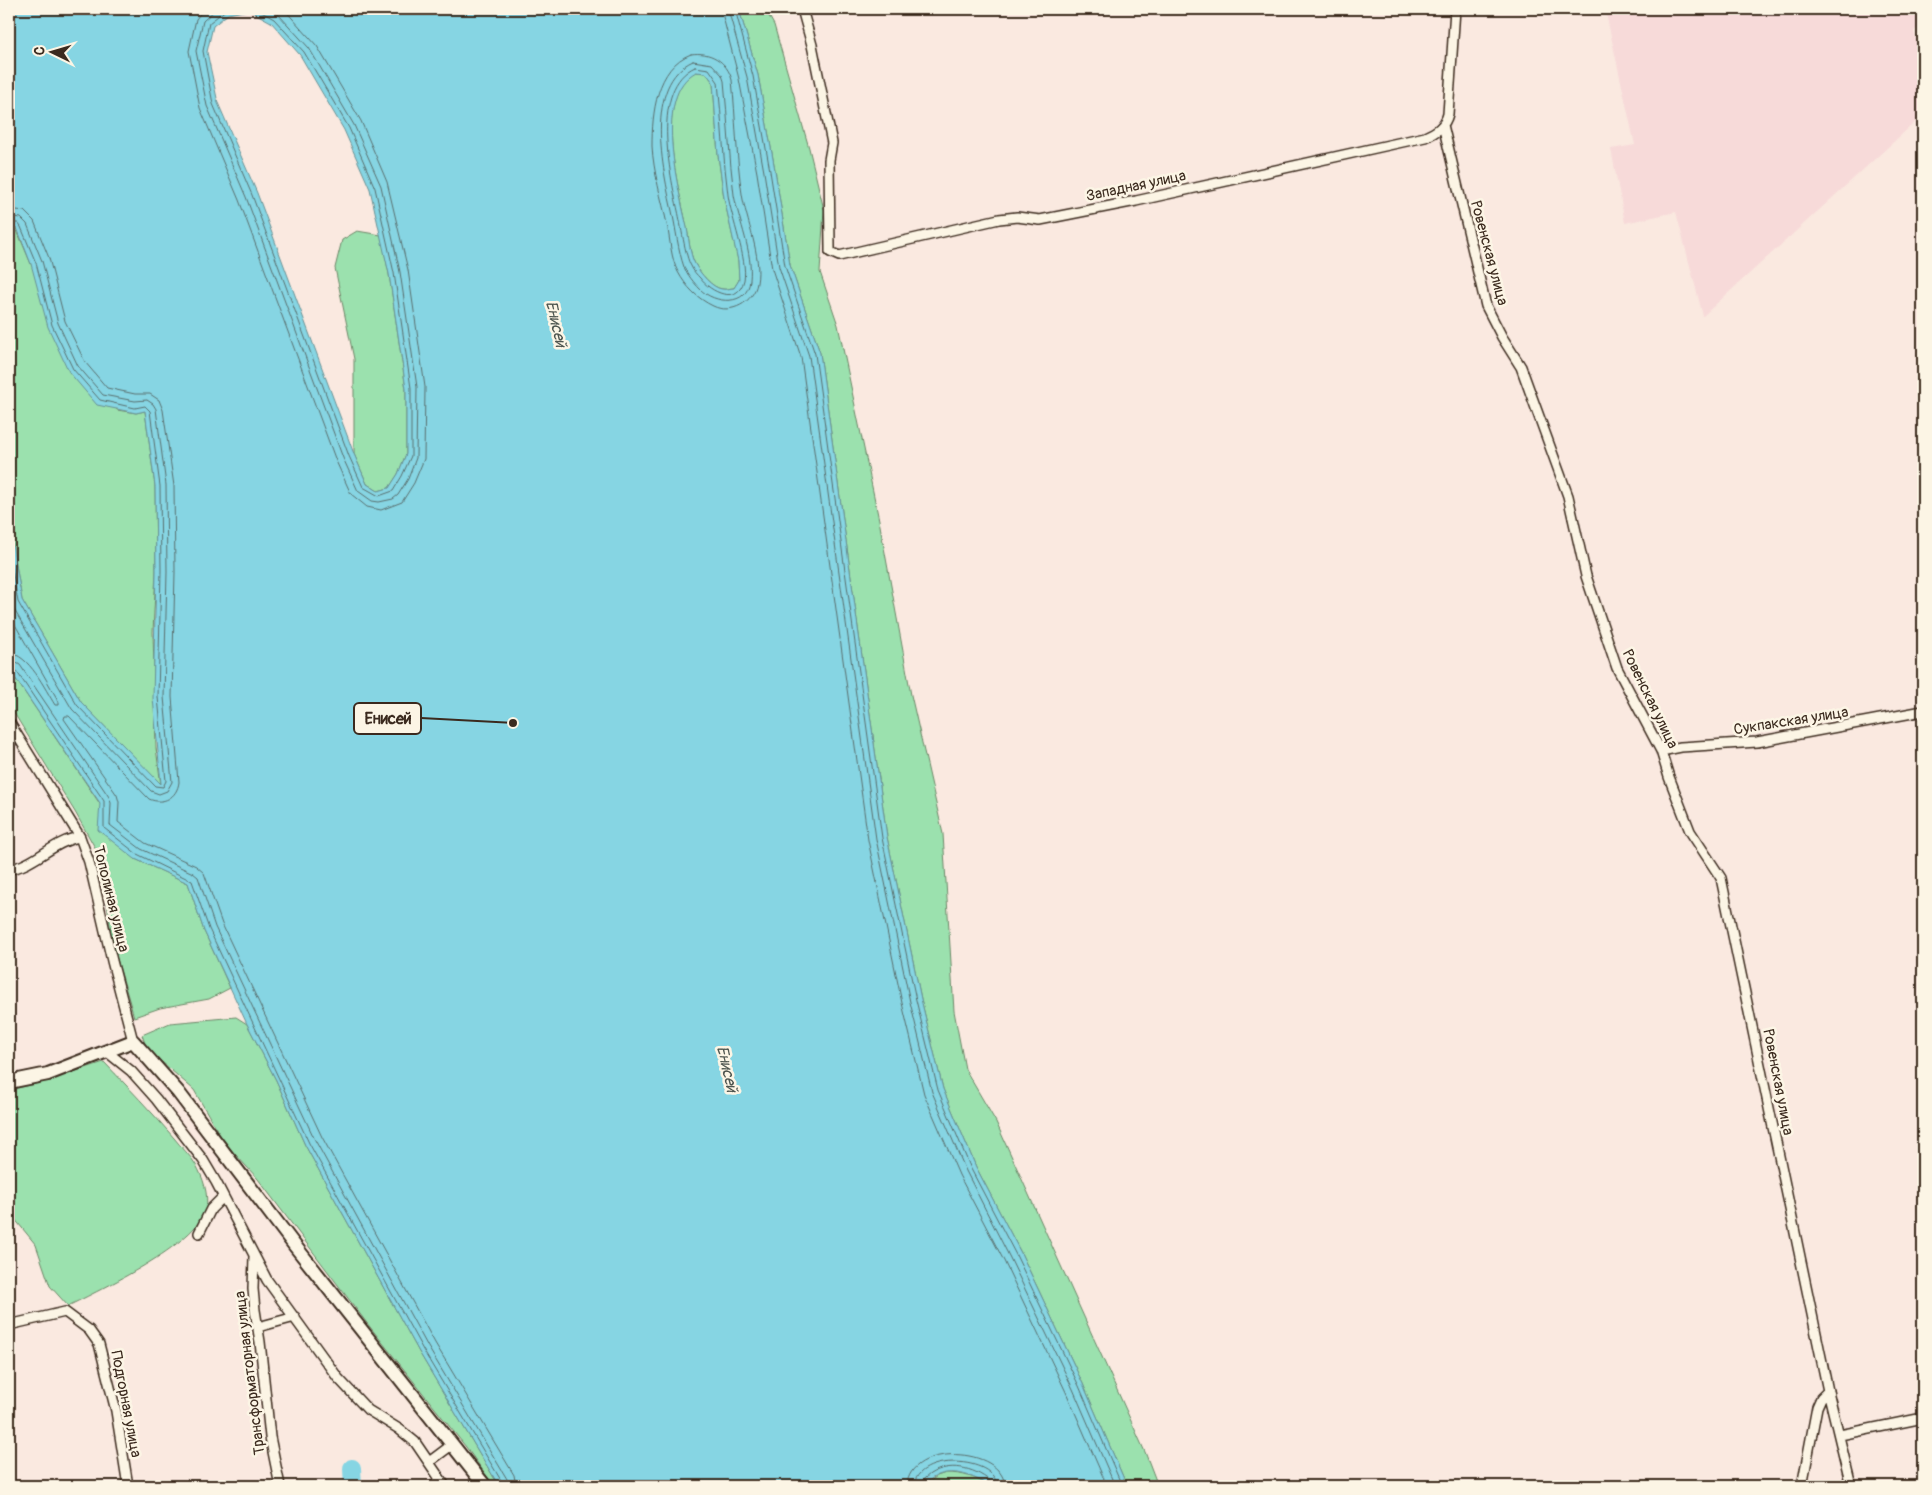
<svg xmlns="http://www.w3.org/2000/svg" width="1932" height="1495" font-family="Pangolin,sans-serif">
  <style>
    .built { fill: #f7dad9 }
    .green { fill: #9be1ae; stroke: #6b8666 }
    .water { fill: #86d5e3; stroke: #689194; fill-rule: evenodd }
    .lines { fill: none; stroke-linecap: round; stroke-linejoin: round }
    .shore { stroke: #596e6d; stroke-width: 1 }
    .river { stroke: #86d5e3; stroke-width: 18 }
    .street-casing { stroke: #3b2a1e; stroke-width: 12 }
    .secondary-casing { stroke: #3b2a1e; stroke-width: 16 }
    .street { stroke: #fcf5e5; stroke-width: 9 }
    .secondary { stroke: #fcf5e5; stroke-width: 12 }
    .labels { text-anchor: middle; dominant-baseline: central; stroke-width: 5; stroke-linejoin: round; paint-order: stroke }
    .street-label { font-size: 15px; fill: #3b2a1e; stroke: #fcf5e5 }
    .water-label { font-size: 16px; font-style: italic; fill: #4e554f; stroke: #fcf5e5 }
    .leader { fill: none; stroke: #3b2a1e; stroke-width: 2 }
    .callout-dot { fill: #3b2a1e; stroke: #fcf5e5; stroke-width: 2 }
    .callout { fill: #fcf5e5; stroke: #3b2a1e; stroke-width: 2 }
    .callout-label { font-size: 16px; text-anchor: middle; font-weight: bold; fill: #3b2a1e }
  </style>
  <rect width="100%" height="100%" fill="#fae9e0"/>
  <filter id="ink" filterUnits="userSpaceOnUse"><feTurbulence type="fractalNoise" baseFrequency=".02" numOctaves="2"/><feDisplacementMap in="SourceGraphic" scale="10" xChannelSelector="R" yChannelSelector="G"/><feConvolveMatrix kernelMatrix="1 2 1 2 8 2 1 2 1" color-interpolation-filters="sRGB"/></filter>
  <g filter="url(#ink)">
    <!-- built -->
    <path class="built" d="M1605,9H1923V24L1914,31L1923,72V115L1703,316L1676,212L1625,223L1611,149L1635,145Z"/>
    <!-- green -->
    <path class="green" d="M739,9H765L774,25L809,148L824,210L820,272L838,325L879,520L911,695L943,834L954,1011L965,1069L996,1122L1145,1452L1158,1486H1127L1083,1384L1021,1253L976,1167L943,1089L921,999L887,837L820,353L790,265L775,170L758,75Z
      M695,72L706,73L713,82L718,155L724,198L738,260L739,280L734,288C730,288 726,290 722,289C712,288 700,273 695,264C689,253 689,236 686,223C678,185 653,96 695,72Z
      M9,227L16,228L31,264L117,410L136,413L145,411L155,486L156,571L153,632L156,748L161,785L81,702L22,600L9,524Z
      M357,231L381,235L389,274L406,389V454L398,474L389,488L378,491L367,484L354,454V359L335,268L342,240Z
      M9,669L100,804L135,859L188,883L204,931L230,988L209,999L160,1008L134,1017L112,942L102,860L75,812L9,705Z
      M236,1017L247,1024L276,1080L305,1145L419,1352L499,1486H494L466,1447L366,1322L258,1179L224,1142L194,1090L147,1049L142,1035L170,1023Z
      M104,1062C128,1087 152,1112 174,1138C181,1147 190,1155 196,1165C203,1177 209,1195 206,1209C197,1244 100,1290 68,1306L50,1286L36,1245L9,1212V1090L39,1083Z
      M946,1473C963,1473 975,1477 989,1486H924L937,1476Z"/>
    <!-- water -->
    <path class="water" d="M9,9H739L758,75L775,170L790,265L820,353L887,837L921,999L943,1089L976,1167L1021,1253L1083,1384L1127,1486H989C970,1473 941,1464 924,1486H499L419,1352L305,1145L276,1080L247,1024L204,931L188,883L135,859L98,830L100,803L9,669V524L22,600L81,702L161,784L153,698L156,571L155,486L145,411L136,413L97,405L69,372L48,327L31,264L17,228L9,227ZM249,10L271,22L300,55L344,130L370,189L389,274L406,389V454L398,474L389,488L378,491L367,484L354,454L257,193L218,103L207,52L213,26L228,14ZM696,72L706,73L713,82L718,155L724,198L738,261L739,280L734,288C730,288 726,290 722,289C712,288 700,273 695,264C689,253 689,235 686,223C678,186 653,95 696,72Z"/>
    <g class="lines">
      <!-- shore -->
      <path class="shore" d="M204,9L196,19L189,51L200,108L239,200L336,461L351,494L367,507L381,510L402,502L414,483L424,459L425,387L408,270L387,182L361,121L317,46L284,9
        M216,9L203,21L196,51L207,106L246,197L343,458L358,491L372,501L379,502L393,499L398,495L408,479L416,458L417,387L400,272L381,186L354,125L309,48L279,15L270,9
        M227,9L209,23L203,51L213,104L252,195L349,456L363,487L379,496L393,491L402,476L411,456V388L394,273L375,188L349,128L304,52L274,19L256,9
        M721,9L739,79L757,173L772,269L801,357L868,840L902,1003L924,1094L959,1175L1004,1261L1066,1392L1107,1486
        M728,9L747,77L764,172L779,267L809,356L876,839L910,1002L932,1092L966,1171L1010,1258L1073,1389L1115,1486
        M735,9L753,76L770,171L785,266L815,354L882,838L916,1000L938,1090L971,1169L1016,1255L1079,1386L1122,1486
        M691,54C710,51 727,61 732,80C736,118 736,156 742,194C746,220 762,256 757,283C754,302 731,315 713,306C698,299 686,287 678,272C671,259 670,239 667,224C662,201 653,170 652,146C652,114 656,67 691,54Z
        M693,61L712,64L722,75L724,81C728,119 729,157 734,195C739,222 753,252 750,280C748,307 714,304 700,289C694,283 687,274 684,267C678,250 676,229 672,211C663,171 643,83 693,61Z
        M695,67L709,69L718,82C722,120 723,158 728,195C731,217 748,261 744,280C738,306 710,292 700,278C697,275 693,271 691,266C685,256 681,224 678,211C670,174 650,87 695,67Z
        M9,209L24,211L34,221L49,258L65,321L85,362L107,388L135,394H150L159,400L163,410L174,486L175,572L172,697L179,782C177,798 163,805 149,799L69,716H65L64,719L117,795L119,802L118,822L145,843L196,866L204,873L222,924L322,1137L435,1343L514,1475L516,1486
        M9,216L21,218L27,224L42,261L58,323L78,366L103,395L135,401L147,400L153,404L156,409L166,485L167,572L164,697L172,782L167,791L159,794L151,791L72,709L12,606L9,589
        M9,223H18L21,227L36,263L52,325L73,369L100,400L135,408L145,406L150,411L160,486L161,571L158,697L166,781L163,787L155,786L77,705L18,602L9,553
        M9,614L59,702V705H55C45,689 29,654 9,653
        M9,660L15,662L20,665L109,797L111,803L110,825L141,849L193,873L198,877L215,927L315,1140L428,1347L507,1479L509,1486
        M9,667L15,669L104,801V828L137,854L192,881L209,929L309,1143L423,1350L502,1482L503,1486
        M907,1486C908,1442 1003,1446 1005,1486
        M914,1486C916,1452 996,1456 997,1486
        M920,1486C921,1480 925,1478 930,1474C949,1462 973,1467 990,1481L991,1486"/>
      <!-- river -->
      <path class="river" d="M352,1468L353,1486"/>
      <!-- street casing -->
      <g class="street-casing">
        <path id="street" d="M802,9L812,45L832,143L829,160L830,247V252L839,256L999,219L1017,217L1040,220L1136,201L1425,137C1437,132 1445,126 1448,114L1455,9
          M1443,125L1486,306L1502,337L1521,367L1568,496L1586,576L1617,668L1661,751L1669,777L1690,831L1721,878L1828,1391L1851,1486
          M9,722L80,837L89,862L112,961L133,1041
          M1661,751L1681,747L1757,742L1923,711
          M9,869C34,866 53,841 80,837
          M106,1051L131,1071L156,1099L203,1160L216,1182L267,1280L338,1378L368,1410L399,1429L415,1442L445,1486
          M199,1233L211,1209L223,1197
          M254,1257L253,1289L255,1310L260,1342L270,1437L280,1486
          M9,1325L65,1312L89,1330L99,1344L116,1411L128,1486
          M258,1327L295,1317
          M1840,1435L1923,1418
          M429,1462L453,1444
          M432,1486L440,1480
          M1802,1486L1817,1407L1821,1398L1828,1391"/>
      </g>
      <!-- secondary casing -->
      <g class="secondary-casing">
        <path id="secondary" d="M9,1082L48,1074L133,1041L178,1092L295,1246L485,1486"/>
      </g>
      <!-- street -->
      <use href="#street" class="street"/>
      <!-- secondary -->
      <use href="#secondary" class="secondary"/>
    </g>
  </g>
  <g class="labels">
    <!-- street labels -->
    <g class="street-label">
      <text transform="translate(1136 186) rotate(-12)">Западная улица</text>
      <text transform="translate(1489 253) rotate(75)">Ровенская улица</text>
      <text transform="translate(1650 699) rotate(64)">Ровенская улица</text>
      <text transform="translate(1791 721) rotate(-9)">Сукпакская улица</text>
      <text transform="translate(111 899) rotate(76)">Тополиная улица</text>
      <text transform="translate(1778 1082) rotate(79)">Ровенская улица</text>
      <text transform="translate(250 1373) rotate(-97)">Трансформаторная улица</text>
      <text transform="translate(126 1404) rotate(79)">Подгорная улица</text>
    </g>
    <!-- water labels -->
    <g class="water-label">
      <text transform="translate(556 324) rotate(77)">Енисей</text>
      <text transform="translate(727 1069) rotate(77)">Енисей</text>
    </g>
  </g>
  <!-- callouts -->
  <path class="leader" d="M513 723L421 718"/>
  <circle class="callout-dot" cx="513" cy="723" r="5"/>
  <rect class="callout" x="354" y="703" width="67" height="31" rx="5"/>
  <g class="callout-label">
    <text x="388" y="724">Енисей</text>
  </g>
  <!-- margin -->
  <rect width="1932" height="1495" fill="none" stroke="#fcf5e5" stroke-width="30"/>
  <rect x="15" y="15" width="1902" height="1465" fill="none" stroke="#3b2a1e" stroke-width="2" filter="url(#ink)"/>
  <!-- north arrow -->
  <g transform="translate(52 52) rotate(275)" stroke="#fcf5e5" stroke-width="4" paint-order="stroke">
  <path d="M0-4L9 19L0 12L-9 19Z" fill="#3b2a1e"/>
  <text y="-8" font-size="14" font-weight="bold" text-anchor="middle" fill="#3b2a1e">С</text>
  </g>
</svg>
